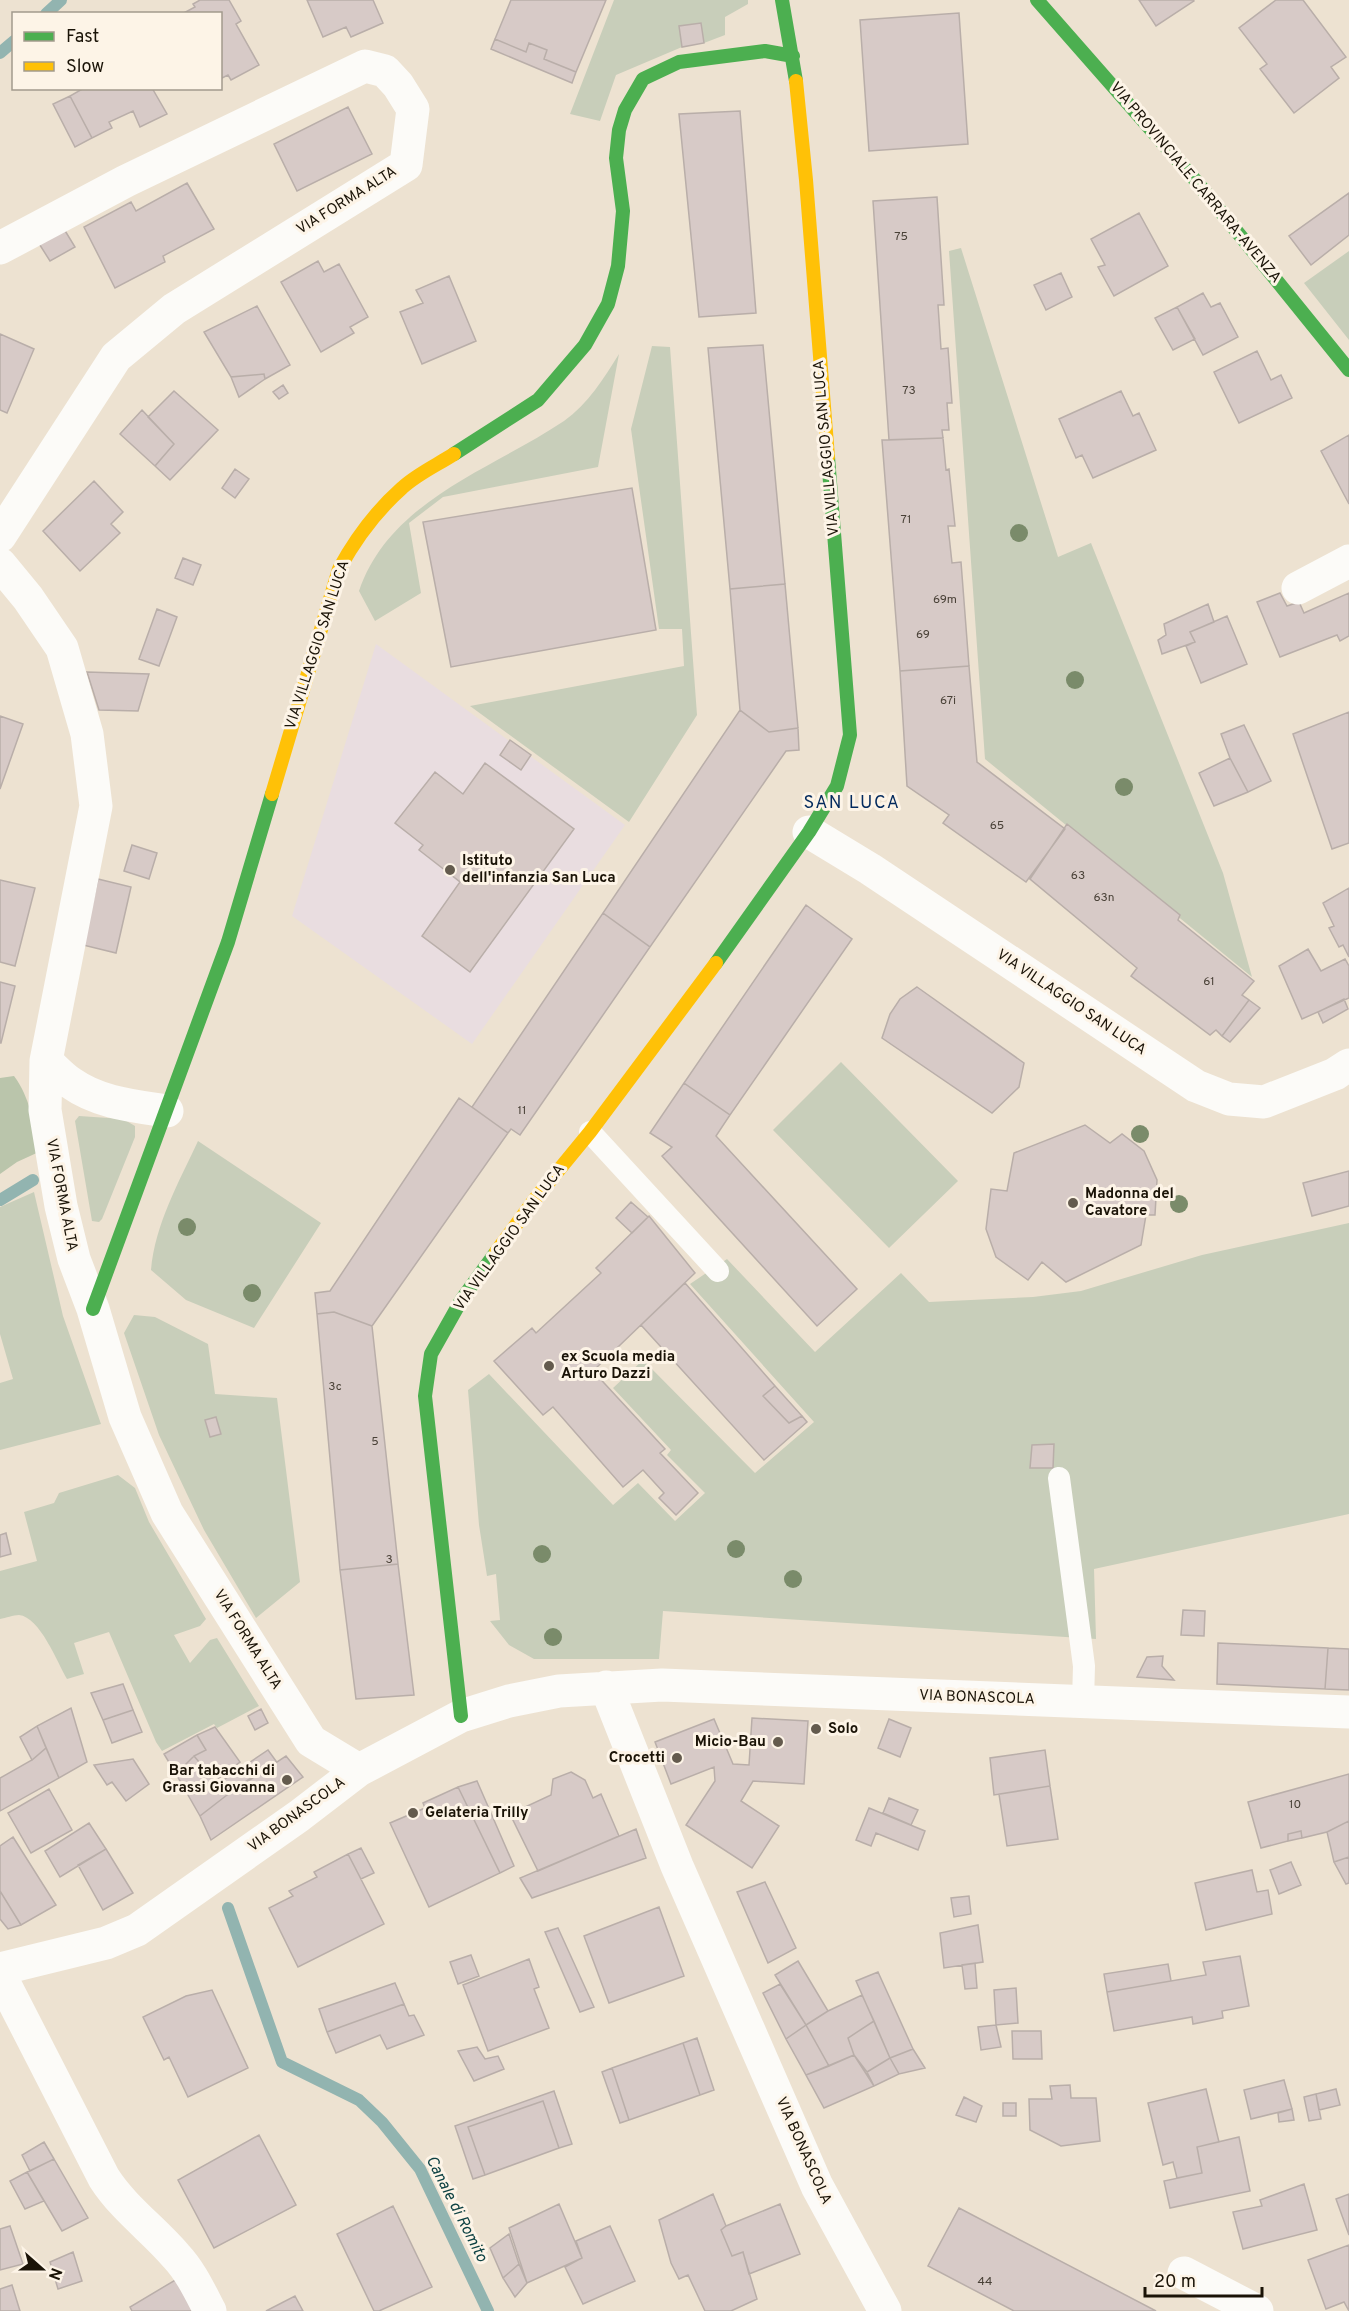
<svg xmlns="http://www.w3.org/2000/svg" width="1349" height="2311" font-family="Overpass,sans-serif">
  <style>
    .education { fill: #e9dde0 }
    .green { fill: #c8ceba }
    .forest { fill: #bac5ab }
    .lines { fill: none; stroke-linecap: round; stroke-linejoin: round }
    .stream { stroke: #92b4b0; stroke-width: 12 }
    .building { fill: #d7cac7; stroke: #b9aea9; stroke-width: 1.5 }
    .lane { stroke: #fcfbf8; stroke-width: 22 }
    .street { stroke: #fcfbf8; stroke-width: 33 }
    .fast { stroke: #4caf50; stroke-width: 14 }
    .slow { stroke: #ffc107; stroke-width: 14 }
    .tree { fill: #7a8b6a }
    .poi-dot { fill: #645b4e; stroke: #fdf4e7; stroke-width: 2 }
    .labels { text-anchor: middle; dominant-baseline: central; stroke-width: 6; stroke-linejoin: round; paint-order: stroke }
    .number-label { font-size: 12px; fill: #494137 }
    .street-label { font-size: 15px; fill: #1a1307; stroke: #fdf4e7 }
    .poi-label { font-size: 15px; font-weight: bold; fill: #1a1307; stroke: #fdf4e7; text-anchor: start }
    .water-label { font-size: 16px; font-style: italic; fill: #0e4243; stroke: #fdf4e7 }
    .quarter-label { font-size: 18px; letter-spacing: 1.5px; fill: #032a5d; stroke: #fdf4e7 }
  </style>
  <rect width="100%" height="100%" fill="#ede2d1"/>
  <!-- education -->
  <path class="education" d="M376,644L625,825L472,1044L292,916Z"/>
  <!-- green -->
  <path class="green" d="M614,0H748V4L725,17V35L704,43L701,23L679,26L682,47L616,75L600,121L570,114Z
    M961,248L1058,557L1091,543L1223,873L1252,977L985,759L949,251Z
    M1349,251V340L1304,283Z
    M652,346L670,347L697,715L629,822L470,706L684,666L682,629H659L631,429Z
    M619,354L598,467L443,497L409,523L421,593L375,621L359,591C390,500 491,470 564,421C588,404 604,378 619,354Z
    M841,1062L958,1181L889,1248L773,1130Z
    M79,1116L123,1119L135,1126V1137L102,1219L99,1222L92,1221L75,1121Z
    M198,1141L321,1223L254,1328L186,1300L151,1270C155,1224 179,1182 198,1141Z
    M34,1192L63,1316L101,1424L0,1450V1383L13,1379L0,1334V1207Z
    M1349,1223V1514L1094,1569L1096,1639L663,1611L659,1659H534L509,1645L490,1621L500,1620L496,1574L487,1576L479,1525L468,1390L489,1374L613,1505L638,1483L675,1521L705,1493L667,1455L671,1450L613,1388L643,1360L755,1473L814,1422L690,1284L727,1259L815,1352L901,1273L929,1302L1033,1297L1081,1291L1202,1255Z
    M134,1315L155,1317L208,1344L215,1394L277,1398L300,1582L256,1618L204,1530L159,1435L124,1333Z
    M118,1475L135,1488L149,1522L206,1619L200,1626L174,1635L190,1663L210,1640L217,1638L259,1706L217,1728L214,1724L162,1751L156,1742L109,1632L74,1643L84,1674L67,1679C57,1662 40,1617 19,1615C13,1615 6,1618 0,1619V1571L37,1561L24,1512L54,1503L59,1493Z"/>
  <!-- forest -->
  <path class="forest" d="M14,1076C30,1097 34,1126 41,1151L17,1162L0,1174V1078Z"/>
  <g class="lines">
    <!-- stream -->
    <path class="stream" d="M46,14L61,0
      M0,53L14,41
      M0,1200L33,1180
      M228,1908L282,2062L359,2100L382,2122L420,2169L488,2311"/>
  </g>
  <!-- building -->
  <path class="building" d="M200,0H229L241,21L236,24L259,65L231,80L228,75L220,79V14H182L195,7L193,4Z
    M307,0H373L383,23L351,37L346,27L323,37Z
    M511,0H606L576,72L544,59L547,50L529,43L526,52L495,39Z
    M1139,0H1193L1194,1L1156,26Z
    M1276,0H1303L1346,57L1331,67L1339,78L1294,113L1260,69L1267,64L1239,28Z
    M959,13L968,144L869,151L860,20Z
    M701,23L704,43L682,47L679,26Z
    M495,39L526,52L529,43L547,50L544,59L576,72L572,83L491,49Z
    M84,88H152L167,114L140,127L133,111L109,122L112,128L92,138L70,96Z
    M70,96L92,138L75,147L53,104Z
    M348,107L372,154L297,191L274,144Z
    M740,111L756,313L699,317L679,114Z
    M187,183L214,229L163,256L165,262L115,288L84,227L131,202L136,211Z
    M1349,193V235L1311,265L1289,236Z
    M937,197L944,305H938L941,349L948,348L952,403H947L949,430H942L943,438L889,440L873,201Z
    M1139,213L1168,266L1114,296L1098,267L1105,265L1091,239Z
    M64,229L75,247L50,261L38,242Z
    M318,261L324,272L339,264L368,317L350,327L354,333L321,352L281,282Z
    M1061,273L1072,297L1046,310L1034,285Z
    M449,276L476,341L422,364L400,312L423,303L416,290Z
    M1203,293L1211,307L1220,303L1238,337L1203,355L1177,307Z
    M257,306L290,365L265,379L264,374L231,377L204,332Z
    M1177,307L1195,339L1173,350L1155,318Z
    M0,334L34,349L7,413L0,410Z
    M763,345L785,584L730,589L708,348Z
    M1257,351L1271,380L1281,375L1292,398L1239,423L1214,372Z
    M264,374L265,379L239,397L231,377Z
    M283,385L288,393L279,399L273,392Z
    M174,391L218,430L170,480L155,466L174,444L148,417Z
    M1121,391L1133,416L1139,413L1156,450L1093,478L1082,455L1076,458L1059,419Z
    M142,410L174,444L155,466L120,434Z
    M1349,435V504L1321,451Z
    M943,438L946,470L949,469L955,526H948L952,563L961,562L969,666L900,671L882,440Z
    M235,469L249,479L235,498L222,488Z
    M94,481L123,512L111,524L120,533L80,571L43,531Z
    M632,488L656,630L451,667L423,522Z
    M183,558L201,565L193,585L175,578Z
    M785,584L798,728L769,732L740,710L730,589Z
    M1280,593L1287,606L1299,602L1304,613L1349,593V636L1340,641L1337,635L1280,657L1257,602Z
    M1208,604L1214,622L1190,632L1195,642L1162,654L1158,640L1166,635L1164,624Z
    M157,609L177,617L159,666L139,659Z
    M1227,616L1247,664L1201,683L1186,646L1195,642L1190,632Z
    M969,666L977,762L1065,829L1026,882L943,823L949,815L907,786L900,671Z
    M87,672L149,674L138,711L99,710Z
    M740,710L769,732L798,728L799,750L786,751L650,947L603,913Z
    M1349,712V843L1332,849L1293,734Z
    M0,716L23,724L0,789Z
    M1244,725L1271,781L1248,792L1230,758L1221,734Z
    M510,740L531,755L521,770L500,755Z
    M1230,758L1248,792L1214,806L1199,773Z
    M485,763L574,829L470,972L422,936L460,882L419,850L423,845L395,823L435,772L463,794Z
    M1067,824L1180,915L1178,920L1254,981L1242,995L1249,1000L1222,1036L1216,1030L1210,1035L1131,976L1137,968L1030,879Z
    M132,845L157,853L149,879L124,871Z
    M98,879L131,887L116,953L83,945Z
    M0,880L35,888L15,966L0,962Z
    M1349,888V957L1343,945L1339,947L1329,928L1334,926L1323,903Z
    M806,905L852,939L730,1115L684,1083Z
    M603,913L650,947L520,1135L511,1129L508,1133L472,1107Z
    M1308,949L1321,971L1345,959L1349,966V998L1302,1019L1279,966Z
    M0,982L15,986L1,1043H0Z
    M917,987L1024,1063L1019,1087L992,1113L882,1038L890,1014L900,999Z
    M1344,999L1348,1009L1323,1023L1318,1012Z
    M1249,1000L1260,1008L1230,1042L1222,1036Z
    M684,1083L730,1115L716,1136L857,1289L817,1326L662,1156L672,1147L650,1133Z
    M459,1098L508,1133L372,1326L334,1312L317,1314L315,1293L330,1291Z
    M1085,1125L1110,1143L1122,1134L1144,1151L1157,1180L1155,1215H1146L1141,1245L1066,1282L1042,1262L1028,1280L996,1257L986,1229L991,1189L1007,1191L1014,1153Z
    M1349,1171V1206L1312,1216L1303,1183Z
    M631,1202L648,1217L632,1233L616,1218Z
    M649,1216L695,1273L593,1371L665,1449L660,1453L698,1493L676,1515L659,1498L664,1493L643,1470L623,1487L553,1407L543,1415L494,1361L532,1328L536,1333L601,1273L596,1268Z
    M685,1283L775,1386L763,1396L789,1423L802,1416L807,1422L764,1460L641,1325Z
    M334,1312L372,1326L398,1564L340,1570L317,1314Z
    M775,1386L802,1416L789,1423L763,1396Z
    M216,1417L221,1434L210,1437L205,1420Z
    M1054,1444L1053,1468H1030L1032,1445Z
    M6,1533L11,1554L0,1557V1535Z
    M398,1564L414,1695L356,1699L340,1570Z
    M1183,1610L1205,1611L1204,1636L1181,1635Z
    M1218,1643L1328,1648L1325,1689L1217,1684Z
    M1328,1648L1349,1649V1690L1325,1689Z
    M1163,1656L1162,1666L1174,1680L1137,1677L1147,1657Z
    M123,1684L133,1710L103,1720L91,1693Z
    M71,1708L87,1762L59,1778L37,1726Z
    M261,1709L268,1723L255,1730L248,1716Z
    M133,1710L142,1732L112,1743L103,1720Z
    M752,1718L808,1721L804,1784L753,1781L741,1801L779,1826L752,1868L686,1825L715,1781L714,1767L671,1784L655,1742L714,1719L733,1764L749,1765Z
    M889,1719L911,1728L900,1757L878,1748Z
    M37,1726L46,1748L32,1760L20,1737Z
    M215,1727L240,1762L215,1781L194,1756L206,1750L197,1735Z
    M197,1735L206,1750L194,1756L176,1774L164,1754Z
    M46,1748L59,1778L0,1811V1778L32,1760Z
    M268,1750L276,1761L230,1792L222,1781Z
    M1045,1750L1050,1786L994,1795L990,1758Z
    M194,1756L227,1795L200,1816L176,1774Z
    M286,1756L303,1777L211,1840L200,1816L227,1795Z
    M133,1759L149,1784L126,1801L112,1782L107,1785L94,1765Z
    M571,1772L585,1780L593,1798L601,1794L619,1836L538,1871L510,1814L551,1795L553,1779Z
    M1349,1774V1821L1327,1832L1302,1838L1301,1831L1288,1834V1841L1261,1848L1248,1802Z
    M477,1781L514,1866L500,1873L458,1787Z
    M1050,1786L1058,1839L1007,1846L999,1794Z
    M458,1787L500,1873L429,1907L390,1823L425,1808L423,1803Z
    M49,1789L72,1830L31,1853L8,1813Z
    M889,1798L918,1810L911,1825L883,1813Z
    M869,1808L925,1831L918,1850L876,1833L871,1846L856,1840Z
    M1349,1821V1857L1334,1862L1327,1832Z
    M89,1823L106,1849L60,1877L45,1851Z
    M636,1829L646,1858L532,1898L520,1878Z
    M1301,1831L1302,1838L1288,1841V1834Z
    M13,1837L56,1905L21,1925L0,1891V1846Z
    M361,1848L374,1873L361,1879L348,1854Z
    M106,1849L133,1893L103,1910L78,1865Z
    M348,1854L384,1924L298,1967L269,1908L293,1896L289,1891L317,1877L314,1872Z
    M1349,1857V1883L1346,1884L1334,1862Z
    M1291,1862L1301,1885L1279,1894L1270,1870Z
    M1252,1870L1257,1892L1268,1890L1272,1914L1206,1930L1195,1883Z
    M765,1882L796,1948L768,1963L737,1892Z
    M0,1891L21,1925L8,1929L0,1919Z
    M969,1896L971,1914L954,1917L951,1898Z
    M659,1907L684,1976L609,2003L584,1936Z
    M978,1925L983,1962L944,1968L940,1933Z
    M558,1928L594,2007L580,2012L545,1932Z
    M471,1955L479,1976L458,1984L450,1962Z
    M1240,1956L1249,2006L1222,2011L1223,2018L1193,2024L1192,2017L1114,2031L1107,1992L1206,1975L1203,1962Z
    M529,1959L539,1987L534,1989L549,2028L488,2051L463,1985Z
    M798,1961L828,2011L806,2025L775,1975Z
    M975,1963L977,1988L965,1989L962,1965Z
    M1168,1964L1171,1981L1107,1992L1104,1974Z
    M878,1972L913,2049L890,2058L856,1981Z
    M395,1983L404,2004L327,2032L319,2009Z
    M780,1984L806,2025L786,2039L763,1993Z
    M1016,1988L1018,2023L996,2025L994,1990Z
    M212,1990L248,2068L188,2097L169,2057L164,2060L143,2017L186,1996Z
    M862,1995L874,2021L848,2038L854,2055L829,2066L806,2025L828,2011Z
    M404,2004L409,2016L414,2015L424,2035L387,2049L380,2035L336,2053L327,2032Z
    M874,2021L890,2058L867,2072L854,2055L848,2038Z
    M806,2025L829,2066L806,2075L786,2039Z
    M996,2025L1001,2047L981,2050L978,2027Z
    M1012,2031H1041L1042,2059H1013Z
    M697,2038L714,2090L700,2095L683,2043Z
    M683,2043L700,2095L629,2120L612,2068Z
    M477,2047L485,2059L498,2056L504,2069L474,2081L458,2051Z
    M913,2049L925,2068L899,2074L890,2058Z
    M854,2055L874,2086L824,2108L806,2075Z
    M890,2058L899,2074L874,2086L867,2072Z
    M612,2068L629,2120L620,2123L602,2072Z
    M1284,2080L1292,2109L1251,2119L1244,2090Z
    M1070,2085L1071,2098H1096L1100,2141L1061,2146L1030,2130L1029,2099H1052L1050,2086Z
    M1206,2089L1219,2142L1197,2147L1202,2173L1177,2178L1173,2162L1163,2165L1148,2103Z
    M1336,2089L1340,2105L1319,2110L1316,2094Z
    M554,2091L572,2144L559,2148L543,2101L468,2127L485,2175L473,2179L455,2126Z
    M1316,2094L1321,2119L1309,2121L1304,2097Z
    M964,2097L982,2106L976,2122L956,2115Z
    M543,2101L559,2148L485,2175L468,2127Z
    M1003,2103H1016V2116H1003Z
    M1292,2109L1294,2120L1279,2122L1278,2113Z
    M259,2135L296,2205L214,2248L178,2180Z
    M1239,2137L1250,2191L1170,2208L1164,2181L1202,2173L1197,2147Z
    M44,2142L54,2159L30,2171L22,2155Z
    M54,2159L88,2218L62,2231L27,2172Z
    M27,2172L44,2201L25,2209L10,2181Z
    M1304,2184L1317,2230L1243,2249L1233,2212L1262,2206L1260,2200Z
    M713,2194L726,2226L721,2230L732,2256L743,2252L757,2299L731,2311H705L688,2275L679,2279L671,2263L659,2220Z
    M1349,2194V2235L1336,2199Z
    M559,2204L582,2258L527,2283L509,2228Z
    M780,2204L800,2254L749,2274L743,2252L732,2256L721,2230L726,2226Z
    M393,2206L432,2287L379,2311H374L337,2234Z
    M959,2208L1156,2311H1014L928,2266Z
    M10,2226L23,2264L0,2270V2229Z
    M610,2226L635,2281L583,2304L565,2267L582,2258L576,2241Z
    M509,2234L519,2264L503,2278L490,2248Z
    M1349,2245V2311L1344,2302L1326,2309L1308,2260Z
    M73,2252L82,2281L58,2289L50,2262Z
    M519,2264L527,2283L515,2297L503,2278Z
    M177,2279L194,2311H132L130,2307Z
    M12,2285L20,2311H0V2289Z
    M295,2296L303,2311H266Z"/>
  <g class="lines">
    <!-- lane -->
    <path class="lane" d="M590,1132L718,1271
      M1059,1478L1084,1666L1083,1701"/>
    <!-- street -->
    <path class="street" d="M0,248L126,181L365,66L385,71L398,85L413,109L406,165L174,309L116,357L0,536
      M0,564L28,598L62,648L87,734L96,806L46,1061L45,1110L61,1206L74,1259L93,1309L125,1417L167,1513L311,1741L359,1770
      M1298,588L1349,561
      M809,832L870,869L1196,1086L1229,1099L1264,1102L1335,1074L1349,1065
      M46,1061C54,1068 62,1077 71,1083C99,1103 134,1106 167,1111
      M606,1687L677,1866L817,2186L885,2311
      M0,1969L106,1943L137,1930L299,1816L359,1770L461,1716L509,1701L559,1691L662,1685L1349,1712
      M0,1975L104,2178C124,2209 153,2229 176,2256C191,2272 200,2292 210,2311
      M1184,2273L1257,2311"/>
    <!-- fast -->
    <path class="fast" d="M782,0L796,81
      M1037,0L1196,181L1349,370
      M454,454L538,400L585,345L608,304L618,266L623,211L616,158L619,130L625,110L643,79L679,62L765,51L793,56
      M716,963L809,832L837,786L850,735L828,457
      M93,1309L228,942L272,794
      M461,1716L425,1396L431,1354L462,1299L496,1252"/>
    <!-- slow -->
    <path class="slow" d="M796,81L806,180L828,457
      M272,794L339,569C356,538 376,511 402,488C417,474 437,465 454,454
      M496,1252L535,1199L590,1132L716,963"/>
  </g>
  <!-- trees -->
  <g class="tree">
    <circle cx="1019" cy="533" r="9"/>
    <circle cx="1075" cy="680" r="9"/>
    <circle cx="1124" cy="787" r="9"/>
    <circle cx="1140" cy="1134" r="9"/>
    <circle cx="1179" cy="1204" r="9"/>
    <circle cx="187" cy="1227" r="9"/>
    <circle cx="252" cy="1293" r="9"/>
    <circle cx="736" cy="1549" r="9"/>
    <circle cx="542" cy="1554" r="9"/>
    <circle cx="793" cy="1579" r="9"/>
    <circle cx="553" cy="1637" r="9"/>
  </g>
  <!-- markers -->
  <g class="poi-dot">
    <circle cx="450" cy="870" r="6"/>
    <circle cx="1073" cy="1203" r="6"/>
    <circle cx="549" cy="1366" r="6"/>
    <circle cx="816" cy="1729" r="6"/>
    <circle cx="778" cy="1742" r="6"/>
    <circle cx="677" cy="1758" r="6"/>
    <circle cx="287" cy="1780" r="6"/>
    <circle cx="413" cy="1813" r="6"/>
  </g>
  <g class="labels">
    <!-- number labels -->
    <g class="number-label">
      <text x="901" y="237">75</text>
      <text x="909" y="391">73</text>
      <text x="906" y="520">71</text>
      <text x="945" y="600">69m</text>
      <text x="923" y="635">69</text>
      <text x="948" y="701">67i</text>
      <text x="997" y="826">65</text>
      <text x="1078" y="876">63</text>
      <text x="1104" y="898">63n</text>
      <text x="1209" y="982">61</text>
      <text x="522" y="1111">11</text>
      <text x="335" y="1387">3c</text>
      <text x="375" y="1442">5</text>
      <text x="389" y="1560">3</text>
      <text x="1295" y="1805">10</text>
      <text x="985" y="2282">44</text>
    </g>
    <!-- street labels -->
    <g class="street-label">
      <text transform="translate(1195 183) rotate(50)">VIA PROVINCIALE CARRARA-AVENZA</text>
      <text transform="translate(347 201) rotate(-32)">VIA FORMA ALTA</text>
      <text transform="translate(827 448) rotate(-95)">VIA VILLAGGIO SAN LUCA</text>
      <text transform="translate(318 645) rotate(-72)">VIA VILLAGGIO SAN LUCA</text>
      <text transform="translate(1071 1003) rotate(34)">VIA VILLAGGIO SAN LUCA</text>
      <text transform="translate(61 1195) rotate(79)">VIA FORMA ALTA</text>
      <text transform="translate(510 1238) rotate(-54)">VIA VILLAGGIO SAN LUCA</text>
      <text transform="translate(247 1640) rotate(58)">VIA FORMA ALTA</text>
      <text transform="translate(977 1698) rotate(2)">VIA BONASCOLA</text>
      <text transform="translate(297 1815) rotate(-36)">VIA BONASCOLA</text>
      <text transform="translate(803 2151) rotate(66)">VIA BONASCOLA</text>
    </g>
    <!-- poi labels -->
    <g class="poi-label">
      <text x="462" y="861">Istituto<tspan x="462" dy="17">dell'infanzia San Luca</tspan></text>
      <text x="1085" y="1194">Madonna del<tspan x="1085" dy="17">Cavatore</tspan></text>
      <text x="561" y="1357">ex Scuola media<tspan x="561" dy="17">Arturo Dazzi</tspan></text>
      <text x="828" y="1729">Solo</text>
      <text x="766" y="1742" text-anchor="end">Micio-Bau</text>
      <text x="665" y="1758" text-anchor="end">Crocetti</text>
      <text x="275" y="1771" text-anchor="end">Bar tabacchi di<tspan x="275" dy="17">Grassi Giovanna</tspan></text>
      <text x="425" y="1813">Gelateria Trilly</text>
    </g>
    <!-- water labels -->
    <g class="water-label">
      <text transform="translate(456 2209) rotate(63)">Canale di Romito</text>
    </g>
    <!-- quarter labels -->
    <g class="quarter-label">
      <text x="852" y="803">SAN LUCA</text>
    </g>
  </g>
  <!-- legend -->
  <rect x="12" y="12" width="210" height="78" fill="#fdf4e7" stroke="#a29a8d" stroke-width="1.5"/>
  <rect x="24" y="32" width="30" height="9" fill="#4caf50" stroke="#a29a8d" stroke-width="1.5"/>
  <text x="66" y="42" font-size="18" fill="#1a1307">Fast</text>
  <rect x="24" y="62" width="30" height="9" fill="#ffc107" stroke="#a29a8d" stroke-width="1.5"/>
  <text x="66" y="72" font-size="18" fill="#1a1307">Slow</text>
  <!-- north arrow -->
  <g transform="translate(42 2269) rotate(111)" stroke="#fdf4e7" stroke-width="4.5" paint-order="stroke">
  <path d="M0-4.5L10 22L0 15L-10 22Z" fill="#1a1307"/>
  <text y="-9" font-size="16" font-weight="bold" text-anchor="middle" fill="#1a1307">N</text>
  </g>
  <!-- scale -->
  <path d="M1145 2287v9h117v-9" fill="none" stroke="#1a1307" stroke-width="3"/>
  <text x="1154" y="2287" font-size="18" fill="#1a1307" stroke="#fdf4e7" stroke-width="4.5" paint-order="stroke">20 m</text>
</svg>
